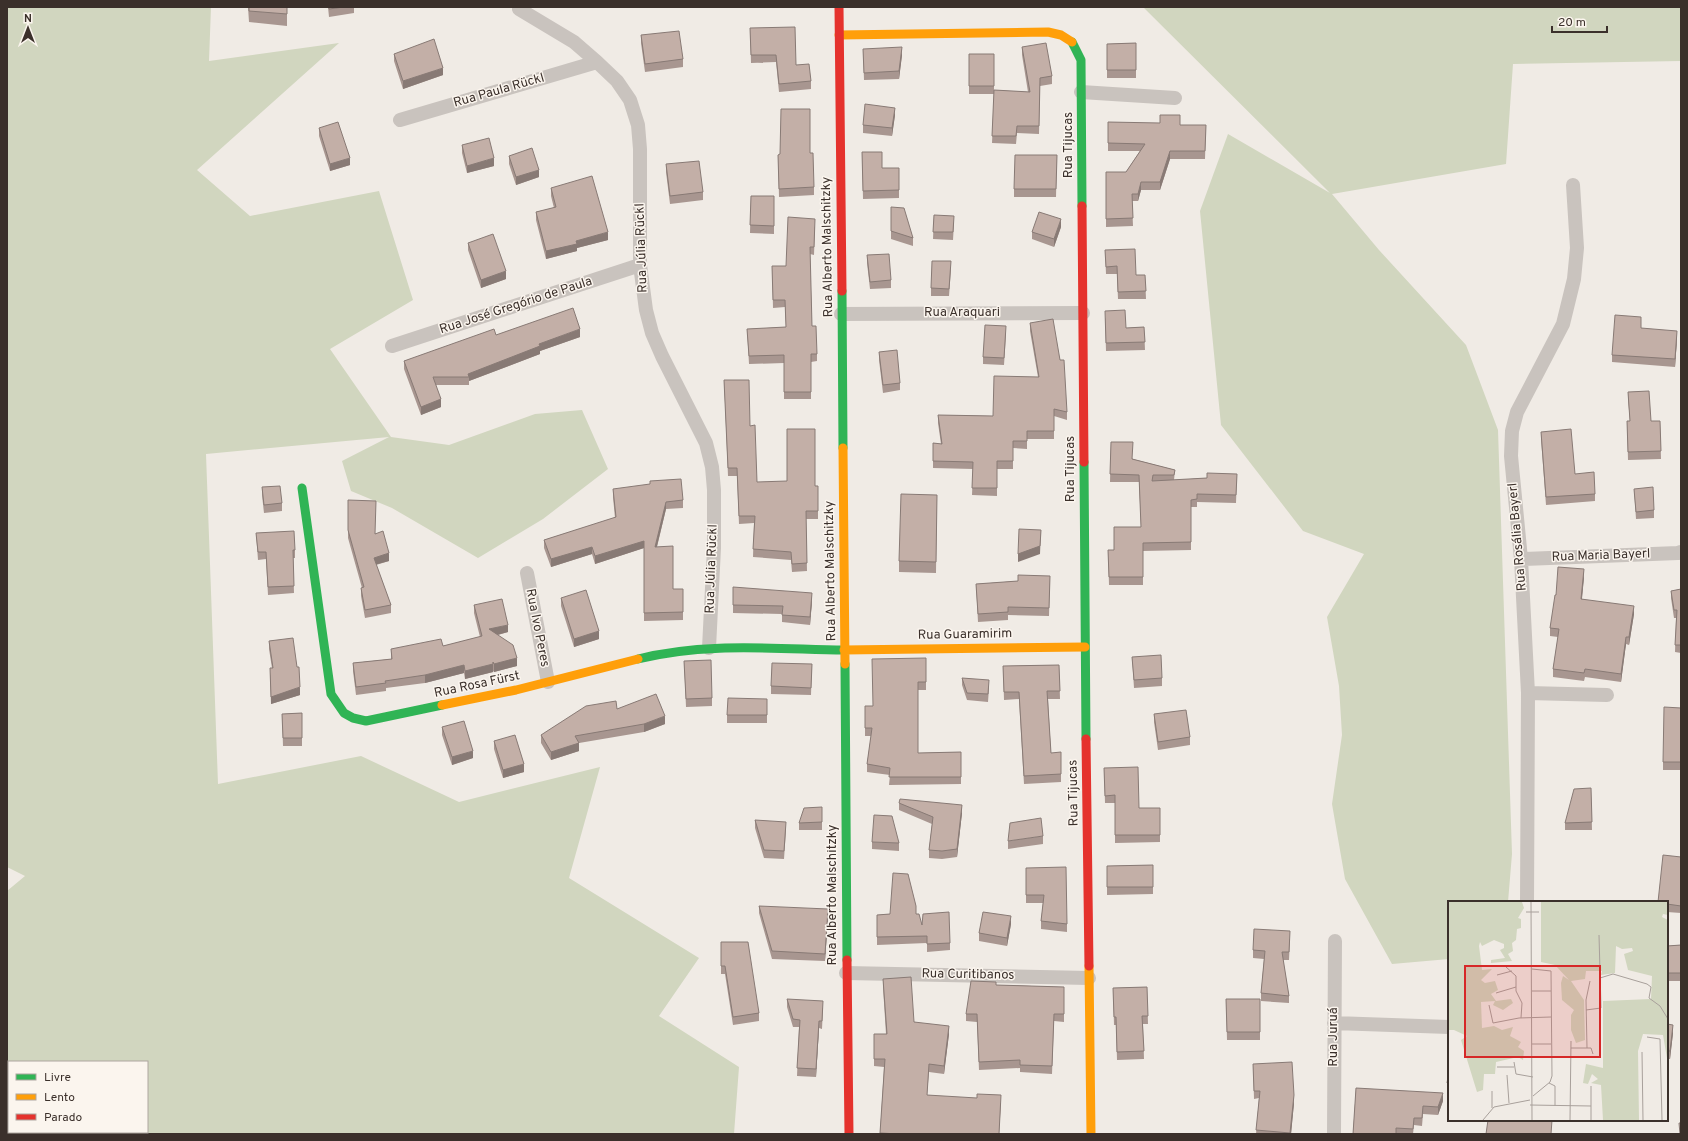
<svg xmlns="http://www.w3.org/2000/svg" width="1688" height="1141" font-family="Overpass,sans-serif">
  <style>
    .green { fill: #d1d6bf; fill-rule: evenodd }
    .lines { fill: none; stroke-linecap: round; stroke-linejoin: round }
    .street { stroke: #c9c3be; stroke-width: 14 }
    .fast { stroke: #30b455; stroke-width: 9 }
    .slow { stroke: #ff9f0a; stroke-width: 9 }
    .jam { stroke: #e5322d; stroke-width: 9 }
    .wall { fill: #a89690 }
    .shaded-wall { fill: #887a75 }
    .building { fill: #c3afa7; stroke: #887a75 }
    .labels { text-anchor: middle; dominant-baseline: central; stroke-width: 3; stroke-linejoin: round; paint-order: stroke }
    .street-label { font-size: 13px; fill: #3b302b; stroke: #fbf5ee }
    .inset-road { fill: none; stroke: #a8a09b; stroke-width: 1 }
    .view { fill: #d62828; fill-opacity: 0.15; stroke: #d62828; stroke-width: 2 }
    .inset-edge { fill: none; stroke: #3b302b; stroke-width: 2 }
  </style>
  <rect width="100%" height="100%" fill="#f0ebe5"/>
  <!-- green -->
  <path class="green" d="M7,7H211L209,61L339,43L197,170L250,216L379,191L413,300L330,349L391,437L449,445L535,414L582,410L608,469L543,519L478,558L392,508L351,491L342,461L389,437L206,454L218,784L361,756L459,802L600,767L569,878L699,958L659,1016L739,1067L734,1134H7V891L25,876L7,867ZM9,1062H147V1132H9Z
    M1143,7H1681V61L1513,64L1506,164L1332,194L1379,250L1466,345L1498,430L1512,854L1508,902H1449V959L1392,964L1345,879L1332,804L1342,735L1339,686L1327,617L1364,554L1303,531L1221,425L1200,211L1228,134L1330,193Z"/>
  <g class="lines">
    <!-- street -->
    <path class="street" d="M519,9L574,42L597,62L617,81L630,100L638,125L640,149V265L646,310L652,333L662,356L706,443L712,467L714,490V548L709,648
      M1081,92L1175,98
      M400,120L597,62
      M841,314L1083,313
      M392,346L640,265
      M1521,559L1678,553L1681,552
      M527,573L548,682
      M1528,693L1607,695
      M1527,902L1528,693L1521,559L1511,456L1512,431L1517,412L1563,324L1574,279L1577,248L1573,185
      M846,973L1089,978
      M1334,1023L1449,1027
      M1334,1134L1335,941"/>
    <!-- fast -->
    <path class="fast" d="M1072,42L1081,60L1082,206
      M842,291L843,448
      M1084,462L1086,739
      M302,488L331,694L344,713L353,718L366,721L442,705
      M638,659C705,642 775,649 844,650
      M845,664L847,960"/>
    <!-- slow -->
    <path class="slow" d="M839,35L1048,32L1061,35L1072,42
      M843,448L845,664
      M844,650L1085,647
      M442,705L516,690L638,659
      M1089,966L1091,1134"/>
    <!-- jam -->
    <path class="jam" d="M839,7L842,291
      M1082,206L1084,462
      M1086,739L1089,966
      M847,960L849,1134"/>
  </g>
  <!-- wall -->
  <path class="wall" d="M248,7H287V26L249,22Z
    M328,7H354V13L329,17Z
    M750,28L796,65L811,81V89L779,92L776,62L751,63Z
    M641,35L683,59V67L645,72L641,43Z
    M1136,43V78H1107V44Z
    M1022,47L1052,76V84L1040,86L1039,134L1017,133L1016,144L992,143L994,94H969V54H994V90L1028,92L1022,55Z
    M863,49L902,55L899,79L864,80Z
    M394,54L443,75L403,89L394,61Z
    M895,115L892,136L863,133V125Z
    M1108,122L1180,125H1206L1205,159H1170L1160,190H1141L1138,201H1132L1133,226L1106,227V172H1126L1140,151H1108Z
    M319,128L350,165L330,171L319,136Z
    M462,145L494,166L467,173L462,153Z
    M862,152L882,168H899V198L863,199Z
    M810,153L814,187V195L779,197L778,155Z
    M1057,155L1056,197H1014V189Z
    M509,156L539,177L516,185L509,164Z
    M666,164L703,192V200L670,204L666,172Z
    M551,188L608,240L577,248V251L546,259L536,220V212L554,208L551,196Z
    M751,196H774V234L750,233Z
    M891,207L913,238V246L891,239Z
    M934,215L954,223L953,240L933,239Z
    M815,226L814,255L810,254L812,326L817,354V361L811,362V399H784V363L749,364L747,329L786,327L785,307L773,308L772,266H786Z
    M1061,227L1054,247L1032,239V232Z
    M468,243L506,279L481,288L468,250Z
    M1105,250L1136,275H1145L1146,299H1118L1117,274H1106Z
    M867,255L891,280V288L870,289L867,263Z
    M951,269L949,296H931V288Z
    M1105,318L1126,328L1144,327L1145,350L1106,351Z
    M1030,323L1067,412V420L1054,416V439H1027V449L1013,448V469H997V496L972,495L973,469L933,468V443L941,444L938,423V415L993,416L1038,377L1030,331Z
    M1641,328L1677,339L1675,367L1612,362V355Z
    M1006,334L1004,365L983,364V357Z
    M496,335L580,337L540,351V354L469,381V385H436L441,407L421,415L404,369V361Z
    M879,352L900,383V390L883,393L879,360Z
    M724,380L750,426L757,482L818,486V519H806L807,571L792,572L791,560L753,557L754,523L739,524L737,476H728Z
    M1628,392L1651,421H1660L1661,459L1628,460L1627,421H1630L1628,400Z
    M1541,432L1575,474L1595,494V501L1546,505L1541,439Z
    M1111,442L1133,459L1175,470L1174,480L1207,478L1237,474L1236,503L1197,502V507H1191V550L1143,551V585H1109L1108,550H1114L1141,527L1139,482H1110Z
    M262,487L282,503V511L264,513L262,495Z
    M613,489L683,500V508L666,509L657,547L673,589H683V620L644,621V548L595,564L592,554L551,567L544,548V540L615,518L613,497Z
    M1634,489L1654,510V518L1636,519Z
    M937,495L936,573L899,572V561Z
    M348,500L375,533L389,561L376,565L391,605V613L365,618L361,596V588H362L348,538Z
    M256,533L295,550V558H293L294,593L268,595L266,559L258,560Z
    M1050,576L1049,616L1008,615V620L978,622L976,584L1018,581Z
    M1584,577L1582,599L1634,614L1629,645L1626,644L1621,682L1585,677L1584,681L1553,677V669L1558,637L1550,636V628L1556,595Z
    M1681,589V653L1675,652L1676,618H1674L1671,598V591Z
    M561,598L599,639L574,647L561,606Z
    M812,601L810,625L782,622V614L733,613V605Z
    M474,605L508,632L498,635L517,666L494,672L493,671V672L465,679L464,673L425,683L386,688V691L356,695L353,671V663L391,659V649L443,646L480,637L474,613Z
    M269,641L300,695L271,704L270,676L272,668L269,649Z
    M1132,657L1162,678V686L1134,688Z
    M926,658V690H918V753L961,752V784L889,785L890,775L867,772V764L871,736H865V706H873Z
    M684,661L712,698V706L686,707Z
    M812,664L811,695L771,694V686Z
    M1059,665L1060,699H1048L1051,753L1061,774V782L1024,784L1019,699L1004,700L1003,666Z
    M962,678L989,688L988,702L967,700L962,685Z
    M767,699V723H727V715Z
    M1681,708V770H1663V762Z
    M617,709L665,724L644,732L579,743V751L551,760L541,743V735Z
    M302,713V746H283L282,714Z
    M1154,714L1190,737V745L1158,750L1154,722Z
    M442,727L473,758L452,765L442,735Z
    M494,741L524,772L503,778L494,749Z
    M1104,768L1139,808H1160V842L1115,843V803H1105Z
    M1591,788L1592,830H1565V823Z
    M899,803L962,813L957,857L942,859L929,858V850L932,824L899,810Z
    M822,807V830H799V823Z
    M755,820L786,830L784,859L764,858L755,828Z
    M1043,836V844L1008,849V841Z
    M872,842L899,843V851L872,849Z
    M1681,857V913L1667,912V902Z
    M1153,865V894L1107,895V866Z
    M1026,868L1067,924V932L1041,929V921L1043,903H1026Z
    M759,906L828,917L825,961L772,959L759,913Z
    M890,914H916L922,925L950,943V950L927,952V943L877,945V915Z
    M1011,924L1007,946L979,941V933Z
    M1290,939L1289,960H1283L1289,996V1003L1261,1001V993L1264,959L1253,958V950Z
    M721,942L759,1013V1021L733,1025L725,974H721Z
    M1681,945V981H1667V946Z
    M883,979L914,1022L949,1034L944,1074L929,1072L927,1095L1001,1103L999,1134H880L884,1067L874,1066V1034H886L883,987Z
    M996,985L1064,987V1022L1054,1021L1052,1074L1020,1072V1068L979,1070L977,1022L966,1021V1014Z
    M1147,987L1148,1024H1143L1144,1059L1117,1060L1116,1025H1114L1113,988Z
    M787,999L823,1008L822,1029L819,1028L816,1077L797,1076L799,1027H793L787,1007Z
    M1226,999H1260V1040H1227Z
    M1667,1024L1673,1033L1670,1059H1668L1667,1071Z
    M1253,1064L1294,1103L1291,1134H1256L1259,1098L1254,1099Z
    M1449,1071V1091H1447V1083Z
    M1356,1088L1443,1101L1438,1115L1423,1114L1422,1126L1414,1125L1413,1134H1353Z"/>
  <!-- shaded-wall -->
  <path class="shaded-wall" d="M902,47V55L899,79V71Z
    M443,68V75L403,89V81Z
    M895,108V115L892,136V128Z
    M1170,151V159L1160,190V182Z
    M350,158V165L330,171V164Z
    M494,158V166L467,173V166Z
    M539,170V177L516,185V177Z
    M1141,182V190L1138,201V194Z
    M1061,219V227L1054,247V239Z
    M608,232V240L577,248V251L546,259V251L576,241Z
    M506,271V279L481,288V280Z
    M580,329V337L540,351V354L469,381V377L468,374L539,344Z
    M1677,331V339L1675,367V359Z
    M441,399V407L421,415V407Z
    M666,502V509L655,554V547Z
    M1041,530L1040,554L1018,562V554Z
    M644,541V548L595,564V556Z
    M592,547V554L551,567V559Z
    M389,553V561L374,565V558Z
    M1584,569V577L1581,607V599Z
    M812,593V601L810,625V617Z
    M1634,606V614L1629,645V637Z
    M508,625V632L489,637V629Z
    M599,631V639L574,647V639Z
    M1626,637V644L1621,682V674Z
    M517,658V666L494,672V664Z
    M493,664V672L465,679V671Z
    M464,665V673L425,683V675Z
    M300,687V695L271,704V697Z
    M665,716V724L644,732V724Z
    M579,743V751L551,760V752Z
    M473,751V758L452,765V757Z
    M524,764V772L503,778V770Z
    M962,805V813L957,857V849Z
    M828,909V917L825,961V954Z
    M1011,916V924L1007,946V938Z
    M819,1021V1028L816,1077V1069Z
    M1673,1025V1033L1670,1059V1051Z
    M949,1026V1034L944,1074V1066Z
    M1668,1051V1059L1667,1071V1063Z
    M1443,1093V1101L1438,1115V1107Z
    M1294,1095V1103L1291,1134H1290Z"/>
  <!-- building -->
  <path class="building" d="M249,7H287V14L249,11Z
    M329,7H344L329,9Z
    M795,27L796,65L809,64L811,81L779,84L776,55H751L750,28Z
    M679,31L683,59L645,64L641,35Z
    M434,39L443,68L403,81L394,54Z
    M1046,43L1052,76L1040,78L1039,126H1017L1016,136H992L994,90L1030,92L1022,47Z
    M1136,43V70H1107V44Z
    M902,47L899,71L864,73L863,49Z
    M969,54H994V86H969Z
    M865,104L895,108L892,128L863,125Z
    M781,109H810V153H813L814,187L779,189L778,155L780,154Z
    M1160,115H1180V125H1206L1205,151H1170L1160,182H1141L1138,194H1132L1133,218L1106,219V172H1126L1145,144L1108,143V122L1160,123Z
    M338,122L350,158L330,164L319,128Z
    M489,138L494,158L467,166L462,145Z
    M532,148L539,170L516,177L509,156Z
    M862,152H882V168H899V190L863,191Z
    M1015,155H1057L1056,189H1014Z
    M699,161L703,192L670,196L666,164Z
    M592,176L608,232L576,241L577,244L546,251L536,212L556,207L551,188Z
    M751,196H774V226L750,225Z
    M891,207L904,208L913,238L891,231Z
    M1039,212L1061,219L1054,239L1032,232Z
    M934,215L954,216L953,232H933Z
    M788,217L815,219L814,247H810L812,326H816L817,354H811V392H784V355L749,356L747,329L786,327L785,300H773L772,266H786Z
    M493,234L506,271L481,280L468,243Z
    M1135,249L1136,275H1145L1146,291L1118,292L1117,266L1106,267L1105,250Z
    M889,254L891,280L870,282L867,255Z
    M932,261H951L949,289L931,288Z
    M573,308L580,329L539,344L540,346L468,374L469,377H433L441,399L421,407L404,361L494,329L496,335Z
    M1125,310L1126,328L1144,327L1145,342L1106,343L1105,311Z
    M1615,315L1641,317V328L1677,331L1675,359L1612,355Z
    M1053,319L1060,360H1064L1067,412L1054,409V431H1027V441H1013V461H997V488H972L973,462L933,461V443L942,444L938,415L993,416L994,376L1039,377L1030,323Z
    M985,325L1006,326L1004,358L983,357Z
    M897,350L900,383L883,385L879,352Z
    M724,380H749L750,426L755,425L757,482L787,481V429H815V486H818V511H806L807,563L792,564L791,552L753,549L755,516H739L737,468H728Z
    M1649,391L1651,421H1660L1661,451L1628,452L1627,421H1630L1628,392Z
    M1571,429L1575,474L1594,472L1595,494L1546,497L1541,432Z
    M1111,442H1133L1132,459L1175,470L1174,475H1153L1152,481L1207,478V473L1237,474L1236,495L1197,494V499L1191,500V542L1143,543V577H1109L1108,550H1114V527H1141L1139,475L1110,474Z
    M681,479L683,500L666,502L655,547L673,546V589H683V612L644,613V541L595,556L592,547L551,559L544,540L616,517L613,489L650,484V481Z
    M280,486L282,503L264,505L262,487Z
    M1653,487L1654,510L1636,512L1634,489Z
    M901,494L937,495L936,562L899,561Z
    M348,500L376,501L375,534L383,531L389,553L374,558L391,605L365,610L361,588L364,587L348,530Z
    M1019,529L1041,530L1040,546L1018,554Z
    M294,531L295,550H293L294,586L268,587L266,552H258L256,533Z
    M1558,567L1584,569L1581,599L1634,606L1629,637H1626L1621,674L1585,669L1584,673L1553,669L1559,629L1550,628L1555,595H1556Z
    M1018,575L1050,576L1049,608L1008,607V612L978,614L976,584L1018,581Z
    M733,587L812,593L810,617L782,615L783,606L733,605Z
    M1681,589V645H1675L1677,610H1674L1671,591Z
    M586,590L599,631L574,639L561,598Z
    M502,599L508,625L489,629L513,645L517,658L494,664L493,662V664L465,671L464,665L425,675L385,681L386,683L356,687L353,663L392,659L391,649L441,639L443,646L482,636L474,605Z
    M293,638L297,667H299L300,687L271,697L270,668H273L269,641Z
    M1161,655L1162,678L1134,680L1132,657Z
    M926,658V682H918V753L961,752V777H889L890,768L867,764L872,728H865V706H873L872,659Z
    M711,660L712,698L686,699L684,661Z
    M772,663L812,664L811,688L771,686Z
    M1059,665L1060,691H1047L1051,753L1061,752V774L1024,776L1019,692H1004L1003,666Z
    M962,678L989,680L988,694L967,693Z
    M656,694L665,716L644,724L575,736L579,743L551,752L541,735L586,706L616,701L617,709Z
    M728,698L767,699V715H727Z
    M1664,707L1681,708V762H1663Z
    M1186,710L1190,737L1158,742L1154,714Z
    M302,713V738H283L282,714Z
    M464,721L473,751L452,757L442,727Z
    M515,735L524,764L503,770L494,741Z
    M1138,767L1139,808H1160V835H1115V795L1105,796L1104,768Z
    M1591,788L1592,822L1565,823L1574,789Z
    M900,799L962,805L957,849L942,851L929,850L933,817L899,803Z
    M822,807V822L799,823L804,808Z
    M874,815L892,816L899,843L872,842Z
    M1041,818L1043,836L1008,841L1010,823Z
    M755,820L786,822L784,851L764,850Z
    M1663,855L1681,857V906L1667,904V902H1658Z
    M1153,865V887H1107V866Z
    M1066,867L1067,924L1041,921L1044,895H1026V868Z
    M893,873L908,874L916,906V914H919L922,925L923,914L949,912L950,943L927,944V936L877,937V915L890,914Z
    M759,906L828,909L825,954L772,951Z
    M983,912L1011,916L1007,938L979,933Z
    M1254,929L1290,931L1289,952H1282L1289,996L1261,993L1265,951L1253,950Z
    M721,942H748L759,1013L733,1017L725,966H721Z
    M1681,945V973H1667V946Z
    M911,977L914,1022L949,1026L944,1066L929,1064L927,1095L977,1098V1094L1001,1095L999,1134H899L880,1133L885,1059H874V1034H887L883,979Z
    M971,981L996,982V985L1064,987V1014H1054L1052,1066L1020,1065V1060L979,1062L977,1014H966Z
    M1147,987L1148,1016H1142L1144,1051L1117,1052L1116,1017H1114L1113,988Z
    M787,999L823,1001L822,1021H819L816,1069L797,1068L800,1020L793,1019Z
    M1226,999H1260V1032H1227Z
    M1667,1024L1673,1025L1670,1051H1668L1667,1063Z
    M1292,1062L1294,1095L1290,1133L1256,1130L1260,1091H1254L1253,1064Z
    M1449,1071V1084L1447,1083Z
    M1356,1088L1443,1093L1438,1107L1423,1106L1422,1118H1414L1413,1129L1396,1128V1134H1353Z
    M1488,1120H1552L1551,1134H1486Z
    M1679,1123H1681V1134H1680Z"/>
  <g class="labels">
    <!-- street labels -->
    <g class="street-label">
      <text transform="translate(499 91) rotate(-16)">Rua Paula Rückl</text>
      <text transform="translate(1069 145) rotate(-90)">Rua Tijucas</text>
      <text transform="translate(828 247) rotate(-91)">Rua Alberto Malschitzky</text>
      <text transform="translate(642 248) rotate(-92)">Rua Júlia Rückl</text>
      <text transform="translate(516 306) rotate(-18)">Rua José Gregório de Paula</text>
      <text x="962" y="313">Rua Araquari</text>
      <text transform="translate(1071 469) rotate(-90)">Rua Tijucas</text>
      <text transform="translate(1518 537) rotate(-95)">Rua Rosália Bayerl</text>
      <text transform="translate(1601 556) rotate(-2)">Rua Maria Bayerl</text>
      <text transform="translate(712 569) rotate(-88)">Rua Júlia Rückl</text>
      <text transform="translate(831 571) rotate(-91)">Rua Alberto Malschitzky</text>
      <text transform="translate(537 628) rotate(79)">Rua Ivo Peres</text>
      <text transform="translate(965 635) rotate(-1)">Rua Guaramirim</text>
      <text transform="translate(477 685) rotate(-12)">Rua Rosa Fürst</text>
      <text transform="translate(1074 793) rotate(-91)">Rua Tijucas</text>
      <text transform="translate(833 895) rotate(-90)">Rua Alberto Malschitzky</text>
      <text transform="translate(968 975) rotate(1)">Rua Curitibanos</text>
      <text transform="translate(1334 1037) rotate(-90)">Rua Juruá</text>
    </g>
  </g>
  <!-- overview -->
  <g transform="translate(1448 901)">
    <rect width="220" height="220" fill="#f0ebe5"/>
    <path d="M0,1H74L76,7L70,17L73,18V27L69,28L68,39L64,42L65,50L60,53L64,60L43,62V59L57,57L52,49L56,47V43L46,39L34,45L32,41L31,45L34,69L44,68L33,79L37,82L47,80L50,89L43,93L48,100L63,98L65,102L55,109L45,104L47,100L33,101L34,127L46,125L54,129L65,126L62,135L73,141L70,146L76,150L75,159L70,156L48,161L47,173H36L35,189L29,191L13,139L19,135L6,129H0ZM93,1H220V14L215,13L214,16L220,19V163L215,134L195,133L190,150L191,219H155L153,184L143,182L150,178L144,173L140,183L135,182L138,163L155,167V100L203,98L204,75L180,69L176,53L185,50L184,47L174,48L168,45L167,72L153,74L154,70H138L137,78L123,80L136,99L137,139L128,142L123,129V114L126,109L114,99L113,82L115,75L121,79L107,64L93,61Z" fill="#d1d6bf"/>
    <path class="inset-road" d="M83,1L84,219M78,11H91M58,66L68,75V90L74,102L73,117M84,68L103,70L104,175L102,181L85,195M49,74L64,70M152,77L165,73L199,83L203,86L201,97L212,105L220,118M84,90H103M48,92L68,86M41,104L45,122L71,117L103,116M138,109L153,107L151,34M199,136L212,138L214,219M84,143H103M123,147H143L145,153M139,147L138,99L142,80M194,151L195,219M66,161L68,173L85,176M49,166H66M59,174L61,202M101,182L107,185V205M44,190V207M82,204L143,205M35,219L46,206L82,199M122,219L123,140M143,219V185"/>
    <path class="view" d="M17,65H152V156H17Z"/>
    <rect width="220" height="220" class="inset-edge"/>
  </g>
  <!-- border -->
  <rect width="1688" height="1141" fill="none" stroke="#3b302b" stroke-width="16"/>
  <!-- legend -->
  <rect x="8" y="1061" width="140" height="72" fill="#fbf5ee" stroke="#aea6a0"/>
  <rect x="16" y="1074" width="20" height="6" fill="#30b455" stroke="#aea6a0"/>
  <text x="44" y="1081" font-size="12" fill="#3b302b">Livre</text>
  <rect x="16" y="1094" width="20" height="6" fill="#ff9f0a" stroke="#aea6a0"/>
  <text x="44" y="1101" font-size="12" fill="#3b302b">Lento</text>
  <rect x="16" y="1114" width="20" height="6" fill="#e5322d" stroke="#aea6a0"/>
  <text x="44" y="1121" font-size="12" fill="#3b302b">Parado</text>
  <!-- north arrow -->
  <g transform="translate(28 28)" stroke="#fbf5ee" stroke-width="3" paint-order="stroke">
  <path d="M0-3L7 15L0 10L-7 15Z" fill="#3b302b"/>
  <text y="-6" font-size="11" font-weight="bold" text-anchor="middle" fill="#3b302b">N</text>
  </g>
  <!-- scale -->
  <path d="M1552 26v6h55v-6" fill="none" stroke="#3b302b" stroke-width="2"/>
  <text x="1558" y="26" font-size="12" fill="#3b302b" stroke="#fbf5ee" stroke-width="3" paint-order="stroke">20 m</text>
</svg>
